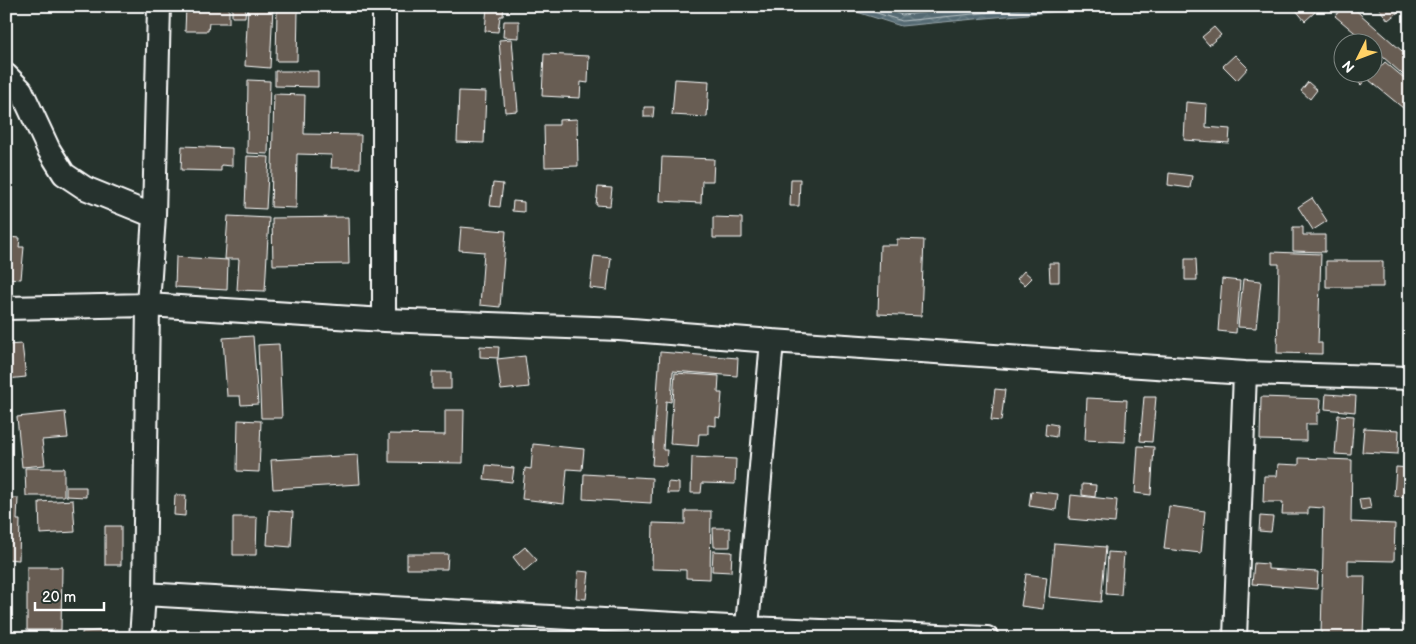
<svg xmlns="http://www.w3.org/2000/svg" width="1416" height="644" font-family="'Balsamiq Sans',sans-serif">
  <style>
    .water { fill: url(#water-waves); stroke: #99a6ab }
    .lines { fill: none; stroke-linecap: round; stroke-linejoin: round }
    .shore { stroke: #bbc4c7; stroke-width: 1 }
    .building { fill: #685d52; stroke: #fff }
    .minor-casing { stroke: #fff; stroke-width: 26 }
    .minor { stroke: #26332d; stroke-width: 22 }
  </style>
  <defs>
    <pattern id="water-waves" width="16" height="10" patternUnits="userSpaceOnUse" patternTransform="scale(1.25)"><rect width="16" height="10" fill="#556b73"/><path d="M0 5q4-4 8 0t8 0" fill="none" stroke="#6e8188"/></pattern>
  </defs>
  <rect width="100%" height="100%" fill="#26332d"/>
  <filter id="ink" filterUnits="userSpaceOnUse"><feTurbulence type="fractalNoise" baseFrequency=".02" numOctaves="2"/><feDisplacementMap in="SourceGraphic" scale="10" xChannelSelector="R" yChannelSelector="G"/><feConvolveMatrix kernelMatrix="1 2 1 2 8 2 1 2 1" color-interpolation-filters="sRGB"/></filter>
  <g filter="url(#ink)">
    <!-- water -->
    <path class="water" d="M838,6H1070L1060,11L901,26Z"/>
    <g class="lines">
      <!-- shore -->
      <path class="shore" d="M855,6L902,21L1054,6
        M875,6L902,15L991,6"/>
    </g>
    <!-- building -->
    <path class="building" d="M186,6H229V23H209L208,31H185Z
      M232,6H246L245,17H232Z
      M248,6H273L270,68L245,66Z
      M487,6H504L503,16H500L498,32L485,31Z
      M1298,6H1310L1315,12L1305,21L1295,9Z
      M1344,6H1351L1410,58V81L1374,49V42H1366L1335,16Z
      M1377,6H1406L1388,20Z
      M277,10H298L297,61H276Z
      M504,21H519V38L503,37Z
      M1214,27L1221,35L1209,45L1202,37Z
      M512,39L518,111L505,112L499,40Z
      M1374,52L1382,60L1374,71Z
      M544,54L589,56L588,83L581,82L580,98L542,96Z
      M1235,55L1248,68L1237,80L1223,66Z
      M1385,62L1410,83V100L1403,108L1369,80Z
      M275,71H318V87L275,86Z
      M1348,72H1372L1361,85Z
      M675,79L709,81L707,117L672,115Z
      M248,80L270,81L268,154L247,153Z
      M1308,82L1317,90L1310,99L1301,91Z
      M459,91L486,92L484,143L457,142Z
      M274,94L305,95L304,134L361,135L360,168H331L332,155L297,154L296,208L271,207Z
      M1186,102L1207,104L1206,127L1230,129L1229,143L1184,140Z
      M644,107H654L653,117H644Z
      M577,119L578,166L545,167L544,125H559V120Z
      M182,146L232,148V166L221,165V171L181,170Z
      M247,156L269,157L266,209L245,208Z
      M662,157L714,159L713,181H702L701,203L660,201Z
      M1169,173L1192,176L1190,188L1168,185Z
      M791,179H800L799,206H790Z
      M493,183L503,184L500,207L490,206Z
      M598,187L612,188L610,206L596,205Z
      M1312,198L1327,221L1313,230L1298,207Z
      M513,201L524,202V212L512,211Z
      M228,216L269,218L265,291L237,290L239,259H225Z
      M348,217L349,264L273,265L272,218Z
      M713,217L742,218V238H713Z
      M461,227L506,231L500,307L480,305L484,252L459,250Z
      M1293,227H1303V235H1325V252L1293,251Z
      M6,237L20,238L19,247H24L21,279L6,278Z
      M1409,238H1410V288H1408Z
      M897,239L924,240L921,316L878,314L880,245H897Z
      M1272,252L1321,254L1318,343H1322V354L1277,353L1279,264H1272Z
      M594,256L611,258L607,290L590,288Z
      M176,257L228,260L227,290L175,287Z
      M1185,259H1196L1197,280H1185Z
      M1326,261H1383V287H1326Z
      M1049,263H1059V282H1050Z
      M1024,271L1032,278L1025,285L1017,279Z
      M1222,279L1240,281L1236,333L1218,331Z
      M1243,279L1261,281L1256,328L1238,327Z
      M253,336L258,404L241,405L240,396H227L223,338Z
      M22,344L26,377L7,379L6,345Z
      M279,344L282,418H261L258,345Z
      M480,346L499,347L498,358L480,357Z
      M660,352L738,358L737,376L673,371L671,402L666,401L663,450H667L666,466L652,465Z
      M525,356L529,387L501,390L497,359Z
      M432,372H451V389H432Z
      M675,373L719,376L718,393H722L720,418L716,417V426L708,425V434H699L698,446L670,444Z
      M995,389L1005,390L1001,421L991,420Z
      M1326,394L1356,396L1355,412L1325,409Z
      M1144,397H1156L1152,442L1140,441Z
      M1261,397L1321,399L1320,413H1317V424H1306V441L1260,440Z
      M1087,398L1127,400L1125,442L1085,440Z
      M445,410H464L463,463L389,462V434L445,435Z
      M65,412L68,438L42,440L45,465L22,467L17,417Z
      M1338,415L1354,416L1351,455L1335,454Z
      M238,420L261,421L259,472L237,471Z
      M1046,423L1057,425L1056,437L1045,435Z
      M1364,428L1399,430L1398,454L1362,452Z
      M533,444L584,449L582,470L567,469L564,504L522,499L525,468L531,469Z
      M1138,446L1154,447L1151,495L1135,493Z
      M358,455L360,484L273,489L271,460Z
      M692,457L736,459L735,484L702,483L701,493H691Z
      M1299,458L1352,460L1351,522L1395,524L1394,561L1348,560V576H1365L1363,636L1321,635L1324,508L1308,507V514H1282L1283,502H1263L1264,476H1277L1278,464L1299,465Z
      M486,465L514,468L512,482L484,479Z
      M1396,467L1410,468V497L1394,496Z
      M25,468H64V496H26Z
      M584,474L652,478L651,503L583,499Z
      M668,482L679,483V493H667Z
      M1082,484L1096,485L1095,497L1082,495Z
      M66,487H86V497L66,496Z
      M1031,491L1058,494L1056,510L1029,506Z
      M175,495H186L185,516L174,515Z
      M1071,495L1117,500L1115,523L1069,519Z
      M6,498H18L17,520H20L19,560L6,559Z
      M1369,498L1371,508L1361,510L1359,499Z
      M73,500L75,532L40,534L39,502Z
      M1169,506L1205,511L1201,553L1164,549Z
      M269,510L293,512L291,547L267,545Z
      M685,511H711L710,579L686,578V570L652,569L653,523L685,524Z
      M1260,516L1273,517L1271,532L1259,531Z
      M233,517H257L256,555H233Z
      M105,526H121V565H105Z
      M713,528H730V547H714Z
      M1054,543L1106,547L1101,602L1049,597Z
      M525,547L537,560L524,571L513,557Z
      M713,551L732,552L731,572L712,571Z
      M1108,552L1124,553L1121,595L1106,594Z
      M407,554H448L447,569H407Z
      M1254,563L1268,564V569L1318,572L1317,589L1252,584Z
      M27,567H62L61,630H27Z
      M578,571L589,572L586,599L576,598Z
      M1026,574L1047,577L1043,609L1021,606Z
      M1404,581H1410V625H1402Z
      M118,630V638H82V632Z
      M50,634V638H27V635Z"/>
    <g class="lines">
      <!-- minor casing -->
      <g class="minor-casing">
        <path id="minor" d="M6,75L21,90L49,150L64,174L85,188L154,216
          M6,308L148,305L384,320L619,329L772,341L1245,373L1410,378
          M384,320V6
          M144,594L747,628L987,638
          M141,638L144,594L148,305L154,216L159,6
          M746,638L772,341
          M1235,638L1245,373"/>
      </g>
      <!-- minor -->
      <use href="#minor" class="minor"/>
    </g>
  </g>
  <!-- margin -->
  <rect width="1416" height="644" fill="none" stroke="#26332d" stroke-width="25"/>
  <rect x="12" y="12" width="1391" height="619" fill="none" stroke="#fff" stroke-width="2" filter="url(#ink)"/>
  <!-- north arrow -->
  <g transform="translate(1358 58) rotate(228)"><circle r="24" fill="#26332d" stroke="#7d8581"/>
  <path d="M0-4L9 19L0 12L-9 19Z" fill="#ffd166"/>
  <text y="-8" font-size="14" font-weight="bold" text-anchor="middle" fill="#ffffff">N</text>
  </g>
  <!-- scale -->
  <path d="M35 602v8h69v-8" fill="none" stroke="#ffffff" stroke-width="2.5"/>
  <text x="42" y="602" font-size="15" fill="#ffffff" stroke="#26332d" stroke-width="4" paint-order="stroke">20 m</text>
</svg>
